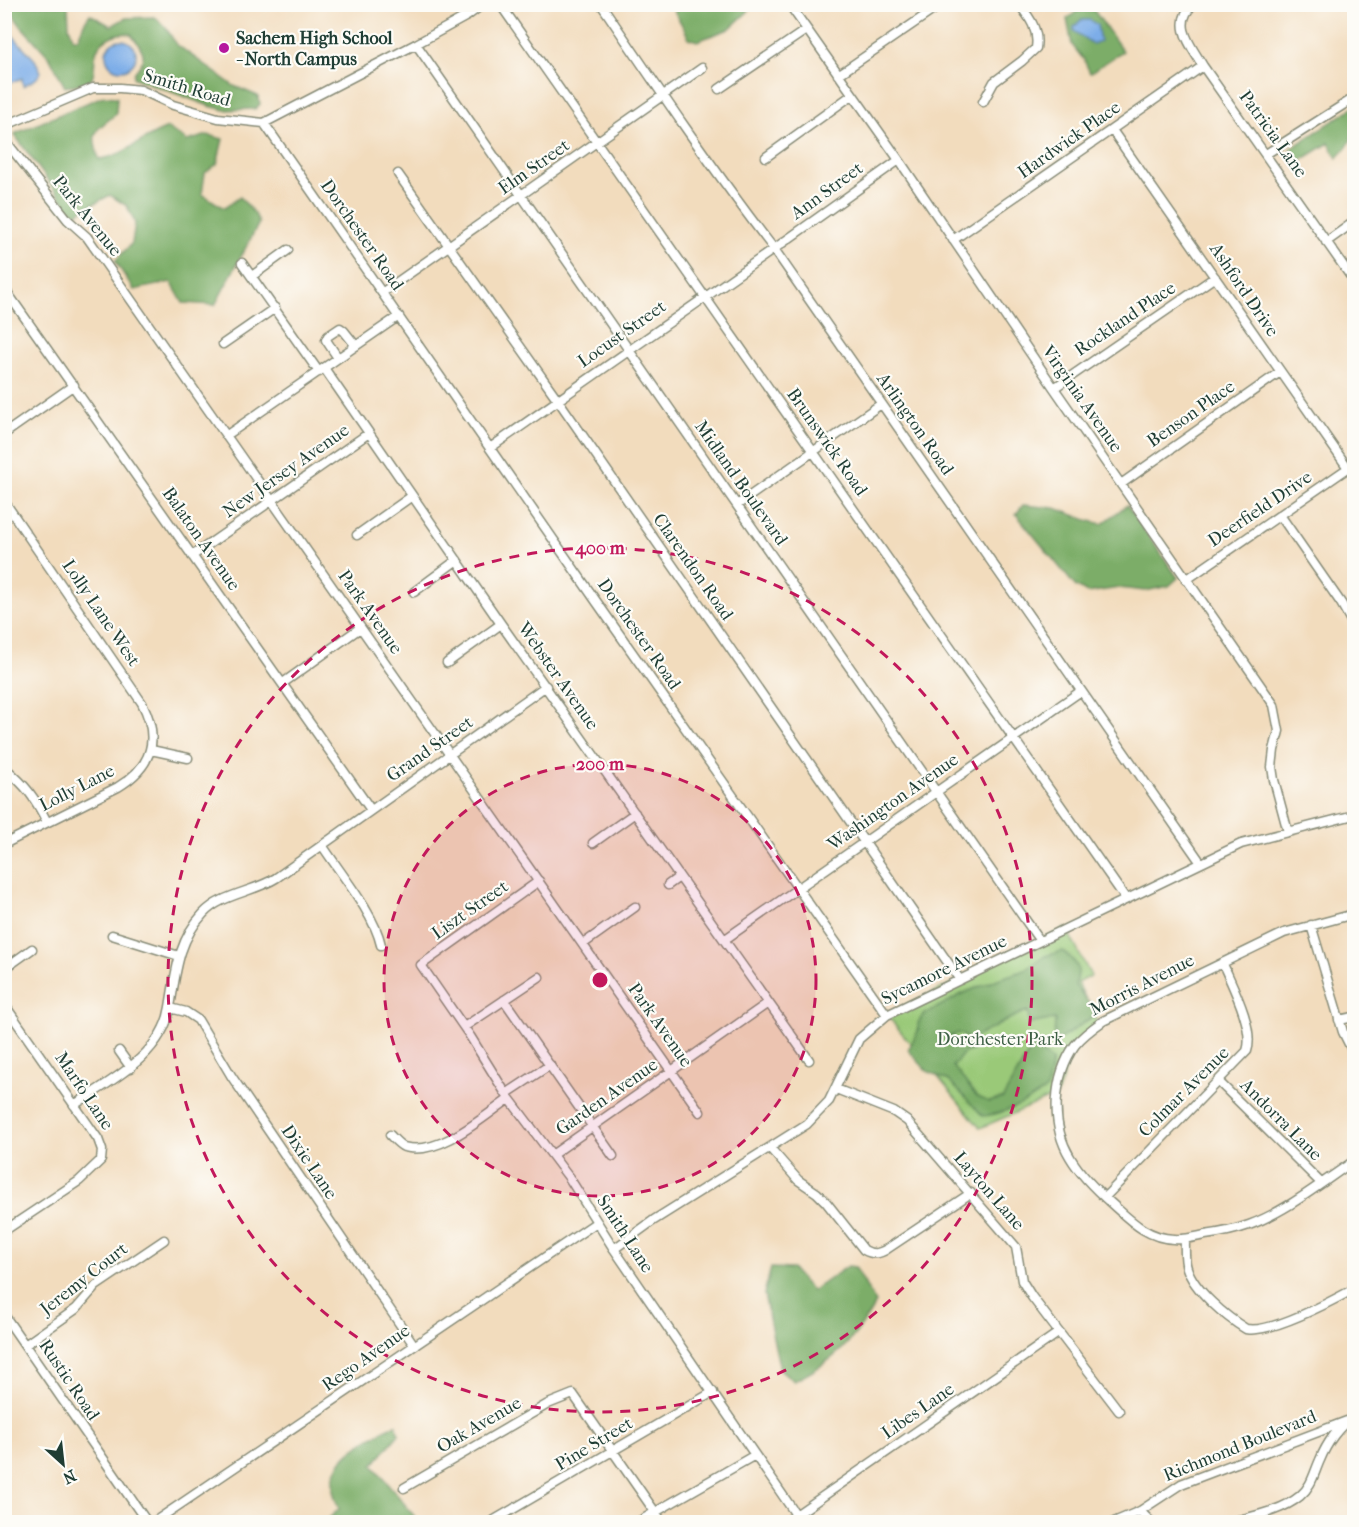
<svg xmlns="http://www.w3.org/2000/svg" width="1359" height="1527" font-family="'IM FELL French Canon',serif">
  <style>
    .green { fill: #9ac978; stroke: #5c8356; stroke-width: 1.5 }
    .forest { fill: #7bad68; stroke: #4d754e; stroke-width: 1.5 }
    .water { fill: #7dade8; stroke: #4e758e; stroke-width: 1.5 }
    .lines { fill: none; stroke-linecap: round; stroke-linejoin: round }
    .minor-casing { stroke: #888c78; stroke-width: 11 }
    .minor { stroke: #fff; stroke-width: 8 }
    .ring { fill: none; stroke: #c2185b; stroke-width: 3; stroke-dasharray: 10 8 }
    .poi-dot { fill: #b5179e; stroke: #fdfcf7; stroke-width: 2 }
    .labels { text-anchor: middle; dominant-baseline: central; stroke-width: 4.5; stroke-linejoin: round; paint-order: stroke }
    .poi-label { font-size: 18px; font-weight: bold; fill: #1f3d34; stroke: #fdfcf7; text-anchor: start }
    .street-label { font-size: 18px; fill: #1f3d34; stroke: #fdfcf7 }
    .park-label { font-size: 18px; fill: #3e6045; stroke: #fdfcf7 }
    .centre { fill: #c2185b; stroke: #fdfcf7; stroke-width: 3 }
    .ring-label { font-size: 18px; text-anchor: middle; font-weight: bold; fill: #c2185b; stroke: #fdfcf7; stroke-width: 4.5; stroke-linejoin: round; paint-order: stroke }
  </style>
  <rect width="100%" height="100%" fill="#fdfcf7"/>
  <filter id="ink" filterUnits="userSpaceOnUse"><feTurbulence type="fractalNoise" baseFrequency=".0167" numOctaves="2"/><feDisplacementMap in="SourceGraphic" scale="12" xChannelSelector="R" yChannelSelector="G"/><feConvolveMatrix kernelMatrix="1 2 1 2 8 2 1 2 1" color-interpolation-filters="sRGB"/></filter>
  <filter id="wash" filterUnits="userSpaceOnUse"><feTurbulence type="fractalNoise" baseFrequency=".008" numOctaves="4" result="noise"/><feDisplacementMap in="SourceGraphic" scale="24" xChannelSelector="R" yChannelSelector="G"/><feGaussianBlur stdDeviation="1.35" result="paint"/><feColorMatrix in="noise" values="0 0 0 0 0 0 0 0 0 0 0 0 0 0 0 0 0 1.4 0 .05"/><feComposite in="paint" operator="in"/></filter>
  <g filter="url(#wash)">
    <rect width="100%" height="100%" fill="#f2dcbd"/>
    <!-- green -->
    <path class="green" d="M1066,928L1091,976L1078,983L1098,1024L1074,1046L1057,1095L980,1128L887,1015Z"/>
    <!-- forest -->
    <path class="forest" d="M6,5H68L69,26L73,38H78L84,23L90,14L111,26L126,18L155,17L166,28L176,44L234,86L258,96L260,104L255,109L225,110L209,106L134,78V73C149,56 144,51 131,34C116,32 97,39 95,57C94,66 95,73 91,81L65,87L50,58L21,26Z
      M671,5H755L729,29L697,41L689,38Z
      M1085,5H1090L1123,51L1090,73L1084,60L1072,45L1067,19Z
      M103,96L117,97L116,114C94,132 90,131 99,159C123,157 144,136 168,128L187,141L208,135L223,139L217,164L205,173L202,194L224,208L240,197L255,214L259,223L215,305L183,303L171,282L134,290L115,261L132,243L135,223L127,206L110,195L73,215L14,134Z
      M1354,107C1355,130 1355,142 1337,158L1329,143L1297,163L1290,149Z
      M1023,505L1055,508L1090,521L1102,524L1127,505L1178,578L1169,586L1145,591L1119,588L1087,593L1075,586L1016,514Z
      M1063,951C1077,963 1082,967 1075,985L1098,1014C1082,1022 1070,1035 1054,1042L1055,1019L1029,1024L1028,1011C1017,1014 1011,1018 1002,1023C992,1029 982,1032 972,1040L958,1033L951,1036L973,1050L964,1053L953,1066L977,1097L989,1102L1003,1098L1033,1045L1052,1061L1047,1089C1028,1102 1006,1114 983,1116L949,1081L927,1071L908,1050L918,1031V1023L923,1015L964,993L998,979L1025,970L1045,956Z
      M848,1266L855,1267L876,1303C853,1342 835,1361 794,1381L780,1369L775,1347L764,1294L771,1268L792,1269L812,1291Z
      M396,1424L399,1434L373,1465L415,1517L407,1522H325L339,1509C337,1503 334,1497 333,1490C329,1455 371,1438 396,1424Z"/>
    <!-- water -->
    <path class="water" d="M1081,20H1090L1097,25L1100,41L1093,44L1074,31V27Z
      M4,26L35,60L41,72L36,79L23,86L22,78L10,83L5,80Z
      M106 55a15 15 0 1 1 30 0a15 15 0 1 1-30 0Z"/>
  </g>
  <g filter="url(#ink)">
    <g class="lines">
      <!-- minor casing -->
      <g class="minor-casing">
        <path id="minor" d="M500,4L1126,899
          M601,4C657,87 713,170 774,249L1201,863
          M789,4L899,160L1054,388L1274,705L1279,731L1274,750L1272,767L1274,780L1288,832
          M1194,4C1171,23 1191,46 1203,66L1354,281
          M416,44L1040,941
          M838,75L942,4
          M719,89L806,30
          M983,102L994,82L1022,61L1036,48C1039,30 1030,18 1019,4
          M264,123L596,601L887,1015
          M4,126L93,88H120L141,90L173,105L218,118L264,123L416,44L467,16L483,4
          M1112,130L1348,468
          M4,139L68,220L87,237L700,1112
          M1266,154L1354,98
          M766,157L852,95
          M398,174L558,400L960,980
          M953,240L1203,66
          M1326,242L1354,222
          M242,263L319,372
          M252,276L288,250
          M4,288L371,810
          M383,292L702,68
          M223,344L275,308
          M338,358L326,340L328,336L340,328L344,331L356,346
          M324,368L501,624L809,1060
          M1054,388L1215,277
          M4,434L74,385
          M227,435L399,316
          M490,448L774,249L899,160
          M1121,484L1280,372
          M4,501L142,703C160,738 153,766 118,787L4,844
          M737,505L881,404
          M1280,515L1341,603L1354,626
          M357,535L412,496
          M192,556L369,433
          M1186,580L1348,468L1354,469
          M414,592L457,560
          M447,663L501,624
          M283,683L360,628
          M151,750L188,758
          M4,767C26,786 34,796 47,822
          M593,843L635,813
          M322,845C340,873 374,913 381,945
          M539,881L421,965L470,1036L506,1094L570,1179L614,1249L801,1522
          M668,885L679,877
          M1354,914L1284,933L1103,1021C1093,1028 1083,1035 1075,1045C1053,1076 1050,1124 1070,1157C1080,1174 1097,1191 1112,1204C1131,1221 1147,1238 1174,1239C1184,1240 1195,1237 1205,1235C1220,1233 1235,1230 1249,1225C1287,1211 1321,1183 1354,1161
          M1311,925L1343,1032L1354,1054
          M112,935L179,956
          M724,940L1081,691
          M583,944L635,907
          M4,969L32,949
          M504,1000L613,1156
          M4,1004L98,1139L102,1150L101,1160L79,1181L4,1231
          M170,1008L186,1012L198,1020L232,1077L414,1345
          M1339,1020L1354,1017
          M464,1027L539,977
          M119,1051L131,1068
          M1218,1081L1321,1183
          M836,1089L894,1112L907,1121L1016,1247L1022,1281L1032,1297L1119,1411
          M506,1094L550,1065
          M74,1105C110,1081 163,1055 170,1007C176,972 178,941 203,914C221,894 254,892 276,878L546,686
          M390,1135C394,1139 399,1145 404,1147C439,1157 483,1117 509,1099
          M770,1148L798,1180L817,1193L826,1202L864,1250C873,1255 879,1254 887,1249L971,1193
          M552,1155L768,1003
          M1105,1197L1247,1051C1255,1029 1232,985 1223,964
          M1185,1239C1185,1248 1184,1259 1187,1268C1194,1290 1226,1317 1246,1329C1270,1334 1332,1301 1354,1289
          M614,1249L654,1220L807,1124L829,1101L859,1039L887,1015L1241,844L1354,815
          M4,1315L147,1522
          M25,1345L76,1309L96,1286L164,1240
          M404,1488L548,1404L573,1394L662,1522
          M1140,1511L1151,1522
          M154,1522L597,1222
          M491,1522L713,1392
          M638,1522L755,1455
          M786,1522L1058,1333
          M1114,1522L1140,1511L1181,1484L1347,1421
          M1231,1522C1254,1516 1282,1511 1300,1496C1312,1486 1314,1473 1320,1460C1326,1445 1339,1424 1354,1418"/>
      </g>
      <!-- minor -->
      <use href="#minor" class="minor"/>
    </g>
  </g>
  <!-- distance rings -->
  <circle cx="600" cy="980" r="216" fill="#c2185b" fill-opacity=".12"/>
  <g class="ring">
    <circle cx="600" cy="980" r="216"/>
    <circle cx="600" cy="980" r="432"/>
  </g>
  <!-- markers -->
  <circle class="poi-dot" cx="224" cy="48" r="6"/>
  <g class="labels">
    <!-- poi labels -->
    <g class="poi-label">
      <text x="236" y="38">Sachem High School<tspan x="236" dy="21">- North Campus</tspan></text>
    </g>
    <!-- street labels -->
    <g class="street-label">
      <text transform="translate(187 88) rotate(17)">Smith Road</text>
      <text transform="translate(1273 134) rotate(54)">Patricia Lane</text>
      <text transform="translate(1069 140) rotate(-35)">Hardwick Place</text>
      <text transform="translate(534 167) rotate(-35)">Elm Street</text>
      <text transform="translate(827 191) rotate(-36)">Ann Street</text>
      <text transform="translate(87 216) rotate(51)">Park Avenue</text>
      <text transform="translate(362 235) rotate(55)">Dorchester Road</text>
      <text transform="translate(1244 290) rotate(56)">Ashford Drive</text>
      <text transform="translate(1125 319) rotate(-34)">Rockland Place</text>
      <text transform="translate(622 334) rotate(-35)">Locust Street</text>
      <text transform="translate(1082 399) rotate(55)">Virginia Avenue</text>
      <text transform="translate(1191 414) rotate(-35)">Benson Place</text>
      <text transform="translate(915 424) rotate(55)">Arlington Road</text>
      <text transform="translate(827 442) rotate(55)">Brunswick Road</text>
      <text transform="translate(286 471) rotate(-35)">New Jersey Avenue</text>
      <text transform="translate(741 483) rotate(55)">Midland Boulevard</text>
      <text transform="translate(1260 509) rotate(-34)">Deerfield Drive</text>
      <text transform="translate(201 539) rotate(55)">Balaton Avenue</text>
      <text transform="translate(693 567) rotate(55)">Clarendon Road</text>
      <text transform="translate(370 612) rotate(55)">Park Avenue</text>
      <text transform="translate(101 613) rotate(56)">Lolly Lane West</text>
      <text transform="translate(639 634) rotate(55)">Dorchester Road</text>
      <text transform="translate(558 676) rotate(55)">Webster Avenue</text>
      <text transform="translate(430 749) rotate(-35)">Grand Street</text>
      <text transform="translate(77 788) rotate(-27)">Lolly Lane</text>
      <text transform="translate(893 802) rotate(-35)">Washington Avenue</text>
      <text transform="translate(470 910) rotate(-35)">Liszt Street</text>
      <text transform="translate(944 970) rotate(-26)">Sycamore Avenue</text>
      <text transform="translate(1142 985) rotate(-27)">Morris Avenue</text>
      <text transform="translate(660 1025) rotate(55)">Park Avenue</text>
      <text transform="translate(84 1091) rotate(56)">Marfo Lane</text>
      <text transform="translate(1184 1092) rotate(-45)">Colmar Avenue</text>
      <text transform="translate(607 1097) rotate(-35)">Garden Avenue</text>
      <text transform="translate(1281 1120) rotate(45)">Andorra Lane</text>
      <text transform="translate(309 1162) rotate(56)">Dixie Lane</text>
      <text transform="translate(989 1191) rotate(49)">Layton Lane</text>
      <text transform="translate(625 1234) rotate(57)">Smith Lane</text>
      <text transform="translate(84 1279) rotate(-38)">Jeremy Court</text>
      <text transform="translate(366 1358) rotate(-35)">Rego Avenue</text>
      <text transform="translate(69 1380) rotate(56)">Rustic Road</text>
      <text transform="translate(918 1411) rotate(-35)">Libes Lane</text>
      <text transform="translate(479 1425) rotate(-30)">Oak Avenue</text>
      <text transform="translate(594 1444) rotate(-31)">Pine Street</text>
      <text transform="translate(1240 1446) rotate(-22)">Richmond Boulevard</text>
    </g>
    <!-- park labels -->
    <g class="park-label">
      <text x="1000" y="1039">Dorchester Park</text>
    </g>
  </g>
  <circle cx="600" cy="980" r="9" class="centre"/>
  <g class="ring-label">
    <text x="600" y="554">400 m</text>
    <text x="600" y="770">200 m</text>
  </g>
  <!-- margin -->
  <rect width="1359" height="1527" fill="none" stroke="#fdfcf7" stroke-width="24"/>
  <!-- north arrow -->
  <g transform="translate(63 1464) rotate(153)" stroke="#fdfcf7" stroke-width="4.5" paint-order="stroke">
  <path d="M0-4.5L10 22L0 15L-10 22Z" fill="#1f3d34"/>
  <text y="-9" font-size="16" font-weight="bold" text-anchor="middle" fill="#1f3d34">N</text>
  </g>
</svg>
